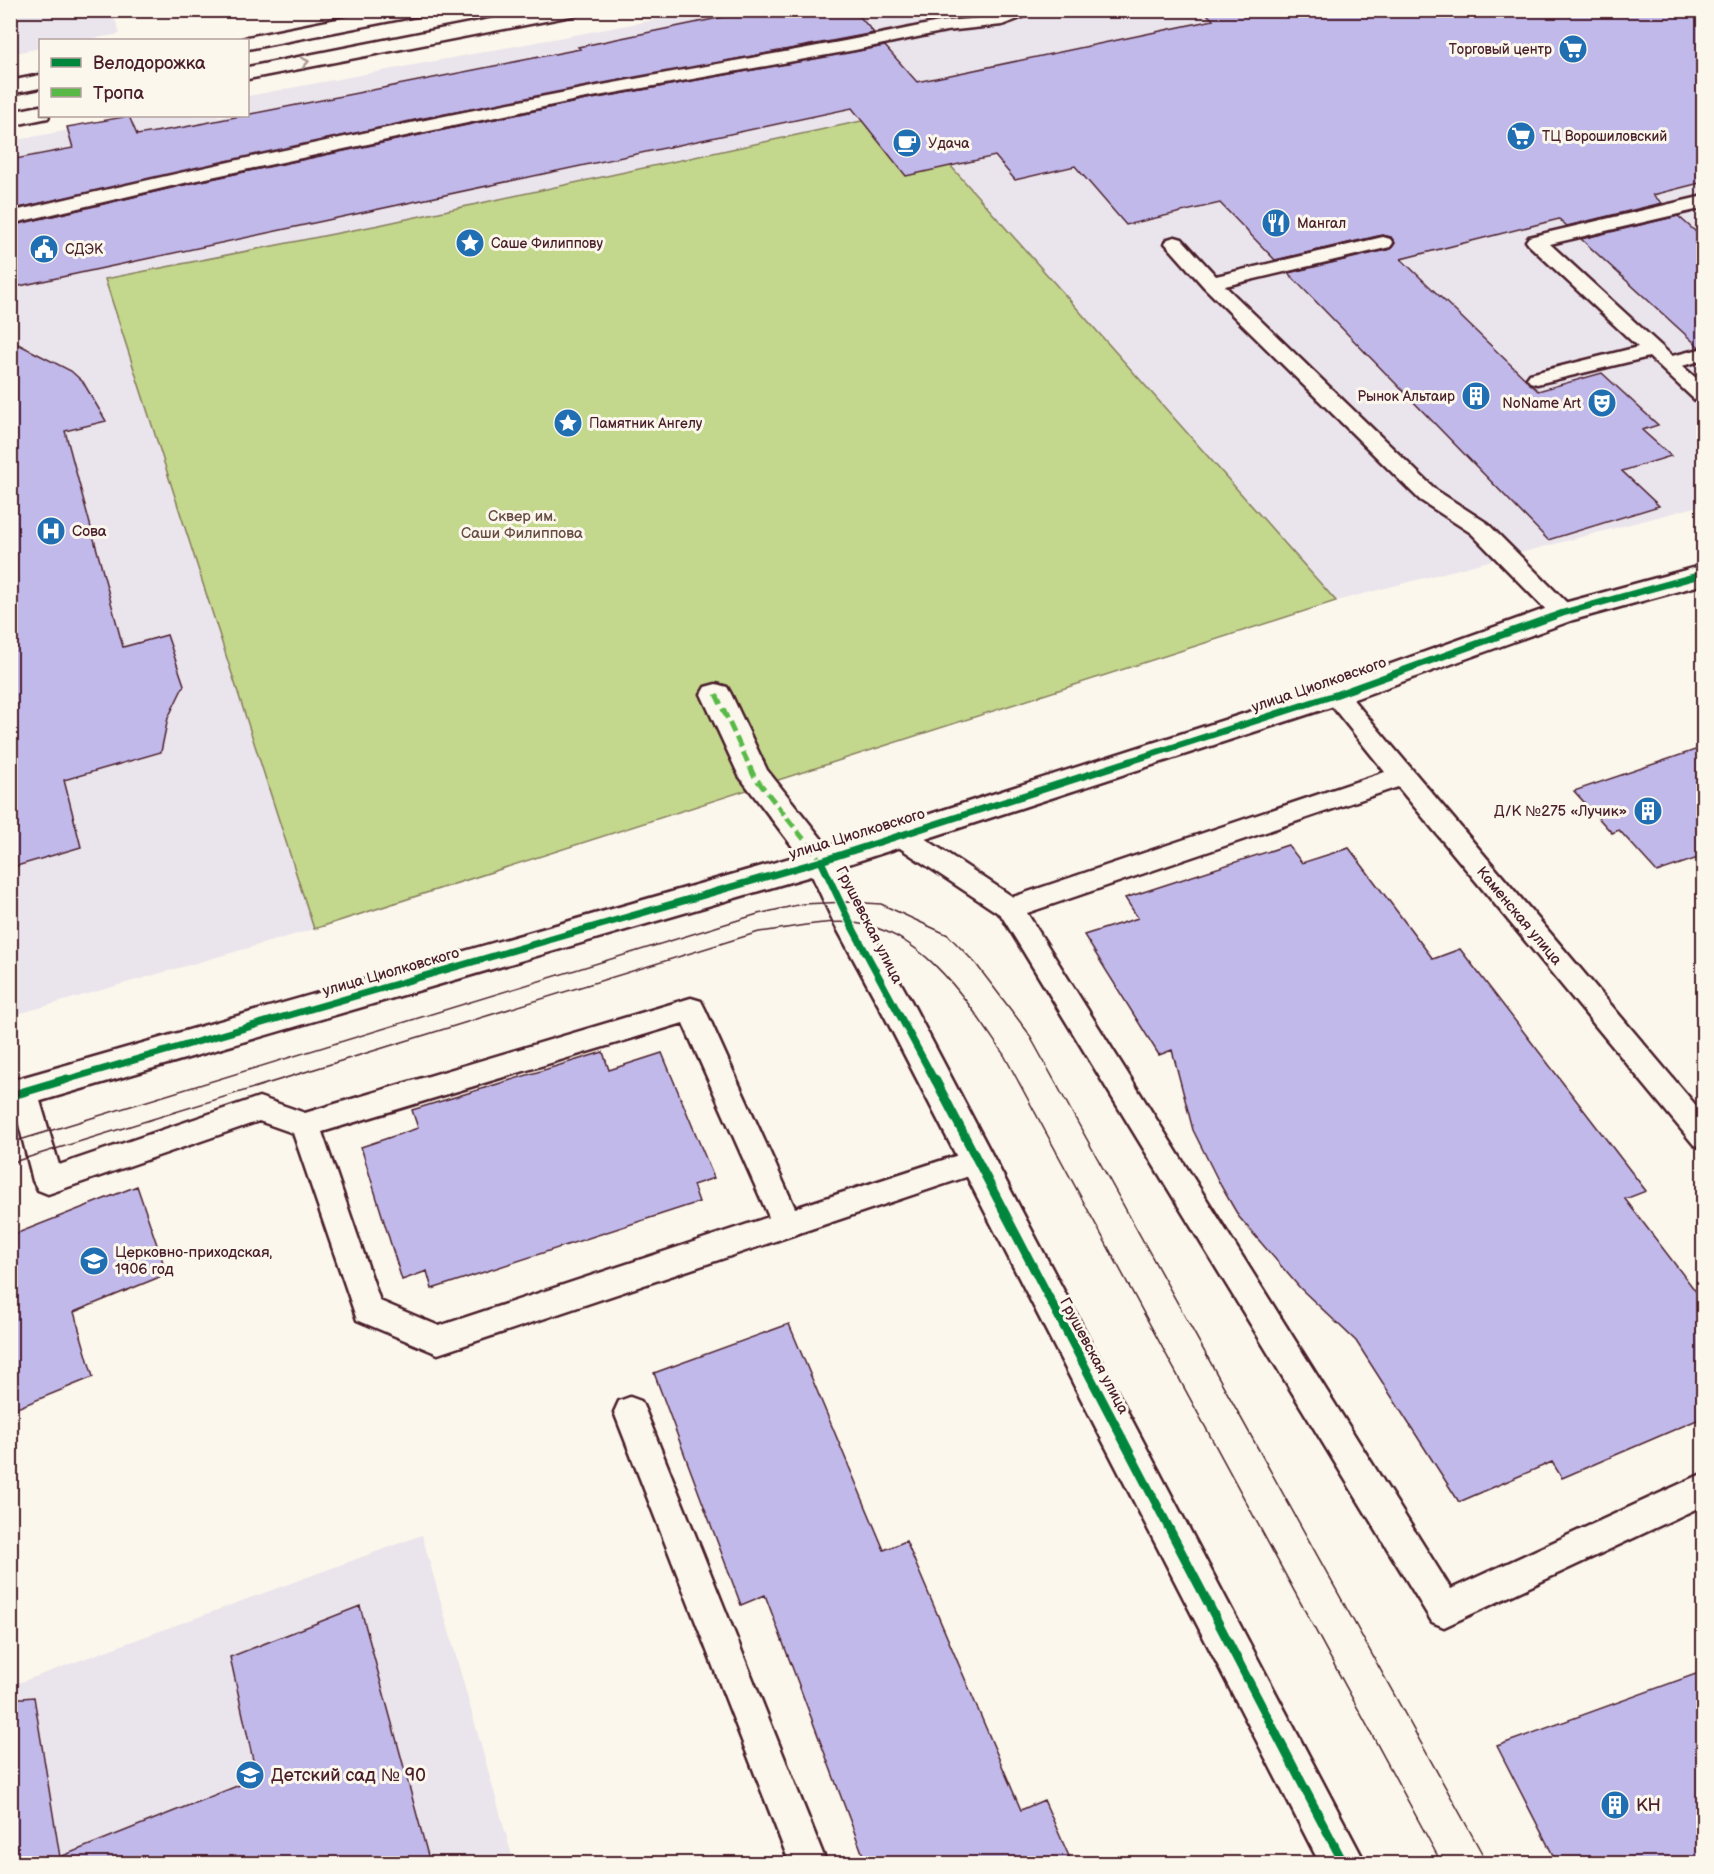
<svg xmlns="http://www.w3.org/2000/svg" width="1714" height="1874" font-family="'Balsamiq Sans',sans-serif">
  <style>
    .built { fill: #eae4ec }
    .green { fill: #c3d78d; stroke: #867b5c; stroke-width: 1.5 }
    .building { fill: #c2b9eb; stroke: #4a1f2b; stroke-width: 1.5 }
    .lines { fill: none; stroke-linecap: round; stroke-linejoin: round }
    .lane-casing { stroke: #4a1f2b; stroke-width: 5 }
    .street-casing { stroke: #4a1f2b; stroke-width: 5 }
    .secondary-casing { stroke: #4a1f2b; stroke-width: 5 }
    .primary-casing { stroke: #4a1f2b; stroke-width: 5 }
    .lane { fill: #fbf7ec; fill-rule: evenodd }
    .street { fill: #fbf7ec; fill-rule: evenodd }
    .secondary { fill: #fbf7ec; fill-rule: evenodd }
    .primary { fill: #fbf7ec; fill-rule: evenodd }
    .tram { stroke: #4a1f2b; stroke-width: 1.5 }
    .quiet { stroke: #58b947; stroke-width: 5; stroke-dasharray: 11 5; stroke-linecap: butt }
    .cycleway-far1-casing { stroke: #fbf7ec; stroke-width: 10 }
    .cycleway-casing { stroke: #fbf7ec; stroke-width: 13 }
    .cycleway-far1 { stroke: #00873e; stroke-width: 7 }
    .cycleway { stroke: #00873e; stroke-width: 9 }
    .oneway { stroke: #ab9695 }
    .labels { text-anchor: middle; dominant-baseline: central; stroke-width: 6; stroke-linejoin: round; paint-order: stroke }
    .far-poi-label { font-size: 14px; fill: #4a1f2b; stroke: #fbf7ec; text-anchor: start }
    .park-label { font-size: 15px; fill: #684d44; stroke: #fbf7ec }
    .poi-label { font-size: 15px; fill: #4a1f2b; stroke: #fbf7ec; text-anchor: start }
    .street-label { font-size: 15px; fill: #4a1f2b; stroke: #fbf7ec }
    .near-poi-label { font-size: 18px; fill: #4a1f2b; stroke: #fbf7ec; text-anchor: start }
  </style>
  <rect width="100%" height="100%" fill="#fbf7ec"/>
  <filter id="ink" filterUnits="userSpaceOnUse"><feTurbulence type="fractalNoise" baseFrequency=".0167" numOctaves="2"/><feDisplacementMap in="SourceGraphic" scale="12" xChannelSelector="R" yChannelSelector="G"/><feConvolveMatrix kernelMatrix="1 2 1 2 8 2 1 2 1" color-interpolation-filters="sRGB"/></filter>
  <g filter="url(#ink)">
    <!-- built -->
    <path class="built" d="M11,10L112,11L120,34L84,40H40V48L11,54Z
      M702,11H1703V505L1336,601L903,112L379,225L105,279L314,929L11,1016V141L144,116H248V96Z
      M422,1535L514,1863H11L10,1686Z"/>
    <!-- green -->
    <path class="green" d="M942,11H998L951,22Z
      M903,112L1336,601L314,929L105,279L379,225Z"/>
    <!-- building -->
    <path class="building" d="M757,10H854L874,33L419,119L10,210V160L73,148L67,127L129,116L137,135L185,127L580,49L578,47Z
      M1203,10H1704V182L1653,195L1662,203L1567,226L1559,219L1401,259L1538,391L1602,373L1658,425L1642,430L1671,456L1622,471L1659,506L1548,540L1288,273L1391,249L1395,243L1391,237L1382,235L1275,260L1220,203L1126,225L1075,166L1015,180L995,156L906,176L852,108L10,288V226L197,182L581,101L885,46L917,82L1213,20Z
      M1678,216L1704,239V346L1699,347L1581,239Z
      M10,340L71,371L83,382L106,421L65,431L123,647L167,635L184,685L168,718L161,752L64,780L81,847L10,868Z
      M1704,747V856L1657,872L1619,830L1612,833L1574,791Z
      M1288,845L1302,863L1349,848L1433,959L1460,949L1646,1191L1625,1199L1704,1302V1417L1562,1478L1552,1462L1459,1502L1356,1341L1300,1288L1239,1217L1221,1186L1193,1130L1172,1050L1159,1055L1084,935L1138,918L1125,898Z
      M603,1052L609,1070L662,1053L714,1178L693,1185L699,1202L432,1289L427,1271L402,1280L361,1147L418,1128L412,1110Z
      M137,1186L167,1274L74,1312L93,1377L10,1411V1236Z
      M789,1324L884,1550L906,1541L1021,1810L1044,1800L1072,1863H866L765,1595L741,1605L654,1373Z
      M360,1606L430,1863H10V1699L34,1697L60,1857L257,1778L230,1657Z
      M1704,1671V1863H1557L1497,1746Z"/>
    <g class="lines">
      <!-- lane casing -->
      <g class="lane-casing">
        <path id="lane" d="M1010,10H1033L1031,14L1002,25L946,31L855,50L581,99L197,180L10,224V212C228,161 447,113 667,73C756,57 846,42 934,23C959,18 986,21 1010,10Z
          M1704,196V208L1550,244L1672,356L1704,348V360L1682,366L1704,385V403L1697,402L1649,357L1537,384L1530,382L1527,378L1530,374L1638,347L1529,245L1526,241L1529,237Z
          M1175,237L1182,239L1216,276L1383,237L1390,239L1393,243L1390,247L1225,286L1436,490L1487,523L1571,607L1575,613L1571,619L1563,621L1555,619L1471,533L1420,500L1204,287L1165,243L1168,239Z
          M1335,686L1344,689L1704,1115V1148L1694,1145L1398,787L1027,913L1451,1589L1704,1473V1505L1444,1627L1432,1622L1001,915L891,842L887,835L891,828L900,825L909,828L1013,897L1385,772L1323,695L1326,689Z
          M691,998L701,1001L705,1009L795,1208L977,1149L987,1152L992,1161L987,1170L438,1354L357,1320L293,1133L259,1121L48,1194L38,1190L33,1181L11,1092L15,1084L25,1080L35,1084L59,1165L259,1097L305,1113ZM683,1023L769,1217L439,1326L380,1301L322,1132Z
          M630,1397L641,1401L646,1412L827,1864H790L614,1412L619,1401Z"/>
      </g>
      <!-- street casing -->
      <g class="street-casing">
        <path id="street" d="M716,684L727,687L731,694L767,770L832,852L866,922L911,1001L1366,1864H1320L886,1019L835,925L808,867L739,776L701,694L705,687Z"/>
      </g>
      <!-- secondary casing -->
      <g class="secondary-casing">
        <path id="secondary" d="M1704,565V584L1573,620L1346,702L821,873L10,1110V1081L818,850L1324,688L1553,606Z"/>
      </g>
      <!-- primary casing -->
      <g class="primary-casing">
        <path id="primary" d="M382,10H426L423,14L416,16L248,49V40H239L248,37Z
          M536,10H581L578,14L571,16L248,79V67Z
          M40,75V88L10,94V81Z
          M40,106V116H49L48,118L10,126V112Z"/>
      </g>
      <!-- lane -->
      <use href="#lane" class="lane"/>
      <!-- street -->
      <use href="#street" class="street"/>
      <!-- secondary -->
      <use href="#secondary" class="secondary"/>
      <!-- primary -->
      <use href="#primary" class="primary"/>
      <!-- tram -->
      <path class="tram" d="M10,1143L758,914L802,904L848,902L881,904L948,935L976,964L1027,1031L1488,1864
        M10,1163L759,932C790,928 823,920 854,923C925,931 968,1003 1004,1055L1442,1864"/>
      <!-- quiet -->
      <path class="quiet" d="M716,694L754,776L821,861"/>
      <!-- cycleway-far1 casing -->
      <g class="cycleway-far1-casing">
        <path id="cycleway-far1" d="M821,861L851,925L935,1081
          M62,1081L821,861L1335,695L1563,613L1704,574"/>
      </g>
      <!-- cycleway casing -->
      <g class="cycleway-casing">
        <path id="cycleway" d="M935,1079L1344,1864
          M10,1096L67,1079"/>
      </g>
      <!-- cycleway-far1 -->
      <use href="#cycleway-far1" class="cycleway-far1"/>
      <!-- cycleway -->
      <use href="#cycleway" class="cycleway"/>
    </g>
    <!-- one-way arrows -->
    <defs><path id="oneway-chevron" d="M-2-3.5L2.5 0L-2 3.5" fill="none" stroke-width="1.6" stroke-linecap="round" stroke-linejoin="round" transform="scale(1.5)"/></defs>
    <use class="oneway" href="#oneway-chevron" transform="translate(305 62) rotate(-11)"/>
  </g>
  <!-- icons -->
  <defs>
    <g id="supermarket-disc" transform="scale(1.5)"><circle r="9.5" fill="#1f6fb2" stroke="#fbf7ec"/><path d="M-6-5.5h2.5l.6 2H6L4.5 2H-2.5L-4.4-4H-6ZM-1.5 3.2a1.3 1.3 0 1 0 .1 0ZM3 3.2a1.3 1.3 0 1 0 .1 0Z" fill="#fff"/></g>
    <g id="cafe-disc" transform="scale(1.5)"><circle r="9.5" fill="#1f6fb2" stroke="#fbf7ec"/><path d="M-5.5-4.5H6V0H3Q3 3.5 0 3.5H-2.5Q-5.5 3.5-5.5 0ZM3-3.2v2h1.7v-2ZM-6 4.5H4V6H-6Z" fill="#fff"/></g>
    <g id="restaurant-disc" transform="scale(1.5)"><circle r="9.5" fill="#1f6fb2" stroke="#fbf7ec"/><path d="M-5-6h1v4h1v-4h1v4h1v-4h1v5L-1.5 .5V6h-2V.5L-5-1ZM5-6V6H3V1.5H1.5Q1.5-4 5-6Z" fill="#fff"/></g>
    <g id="sight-disc" transform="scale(1.5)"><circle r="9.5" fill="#1f6fb2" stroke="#fbf7ec"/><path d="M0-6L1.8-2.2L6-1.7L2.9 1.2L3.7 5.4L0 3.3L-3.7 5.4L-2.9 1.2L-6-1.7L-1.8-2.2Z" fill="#fff"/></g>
    <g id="civic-disc" transform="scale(1.5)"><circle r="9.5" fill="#1f6fb2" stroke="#fbf7ec"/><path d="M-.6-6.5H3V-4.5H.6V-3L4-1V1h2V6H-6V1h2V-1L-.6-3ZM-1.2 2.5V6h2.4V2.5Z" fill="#fff"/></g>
    <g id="building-disc" transform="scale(1.5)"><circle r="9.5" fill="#1f6fb2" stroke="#fbf7ec"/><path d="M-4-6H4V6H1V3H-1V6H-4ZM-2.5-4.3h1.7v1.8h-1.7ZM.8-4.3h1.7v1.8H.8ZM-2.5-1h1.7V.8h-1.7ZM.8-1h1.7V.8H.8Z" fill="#fff"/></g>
    <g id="theatre-disc" transform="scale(1.5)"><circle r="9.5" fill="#1f6fb2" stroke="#fbf7ec"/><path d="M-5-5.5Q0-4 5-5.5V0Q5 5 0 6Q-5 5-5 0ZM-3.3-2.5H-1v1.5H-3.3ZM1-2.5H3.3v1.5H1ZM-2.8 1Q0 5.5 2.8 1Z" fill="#fff"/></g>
    <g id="hospital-disc" transform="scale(1.5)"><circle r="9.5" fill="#1f6fb2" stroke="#fbf7ec"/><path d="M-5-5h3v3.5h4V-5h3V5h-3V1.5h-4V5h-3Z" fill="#fff"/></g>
    <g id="school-disc" transform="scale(1.5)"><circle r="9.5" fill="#1f6fb2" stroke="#fbf7ec"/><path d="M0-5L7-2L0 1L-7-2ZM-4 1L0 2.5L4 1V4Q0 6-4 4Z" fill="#fff"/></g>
  </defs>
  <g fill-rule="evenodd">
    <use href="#supermarket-disc" x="1573" y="49"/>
    <use href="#supermarket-disc" x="1521" y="136"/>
    <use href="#cafe-disc" x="907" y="143"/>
    <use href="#restaurant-disc" x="1276" y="223"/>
    <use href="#sight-disc" x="470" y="243"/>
    <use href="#civic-disc" x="44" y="249"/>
    <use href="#building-disc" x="1476" y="396"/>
    <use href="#theatre-disc" x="1602" y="403"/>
    <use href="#sight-disc" x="568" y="423"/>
    <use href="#hospital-disc" x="51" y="531"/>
    <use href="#building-disc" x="1648" y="811"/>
    <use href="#school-disc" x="94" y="1261"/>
    <use href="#school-disc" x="250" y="1775"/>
    <use href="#building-disc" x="1615" y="1805"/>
  </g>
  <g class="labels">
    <!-- far-poi labels -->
    <g class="far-poi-label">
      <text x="1552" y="49" text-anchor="end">Торговый центр</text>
      <text x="1542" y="136">ТЦ Ворошиловский</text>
      <text x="928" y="143">Удача</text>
      <text x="1297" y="223">Мангал</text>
      <text x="491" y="243">Саше Филиппову</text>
      <text x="65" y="249">СДЭК</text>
      <text x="1455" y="396" text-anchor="end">Рынок Альтаир</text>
      <text x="1581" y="403" text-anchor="end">NoName Art</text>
      <text x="589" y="423">Памятник Ангелу</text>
    </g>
    <!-- park labels -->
    <g class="park-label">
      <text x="522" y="516">Сквер им.<tspan x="522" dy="17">Саши Филиппова</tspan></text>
    </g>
    <!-- poi labels -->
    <g class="poi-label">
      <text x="72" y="531">Сова</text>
      <text x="1627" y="811" text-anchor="end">Д/К №275 «Лучик»</text>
      <text x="115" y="1252">Церковно-приходская,<tspan x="115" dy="17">1906 год</tspan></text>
    </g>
    <!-- street labels -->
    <g class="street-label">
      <text transform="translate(1319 685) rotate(-19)">улица Циолковского</text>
      <text transform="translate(857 834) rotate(-17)">улица Циолковского</text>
      <text transform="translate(1519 916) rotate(50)">Каменская улица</text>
      <text transform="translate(869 925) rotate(63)">Грушевская улица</text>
      <text transform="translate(391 972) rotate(-16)">улица Циолковского</text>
      <text transform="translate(1094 1356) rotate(62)">Грушевская улица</text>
    </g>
    <!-- near-poi labels -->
    <g class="near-poi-label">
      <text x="271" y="1775">Детский сад № 90</text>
      <text x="1636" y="1805">КН</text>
    </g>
  </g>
  <!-- margin -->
  <rect width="1714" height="1874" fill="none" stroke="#fbf7ec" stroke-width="36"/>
  <rect x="18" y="18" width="1678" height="1838" fill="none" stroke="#4a1f2b" stroke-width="2" filter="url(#ink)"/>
  <!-- legend -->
  <rect x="39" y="39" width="210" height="78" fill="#fbf7ec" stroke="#b4a19f" stroke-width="1.5"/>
  <rect x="51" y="58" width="30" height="9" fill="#00873e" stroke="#b4a19f" stroke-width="1.5"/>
  <text x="93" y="69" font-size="18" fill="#4a1f2b">Велодорожка</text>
  <rect x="51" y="88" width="30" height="9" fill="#58b947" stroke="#b4a19f" stroke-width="1.5"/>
  <text x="93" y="99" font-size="18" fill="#4a1f2b">Тропа</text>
</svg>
